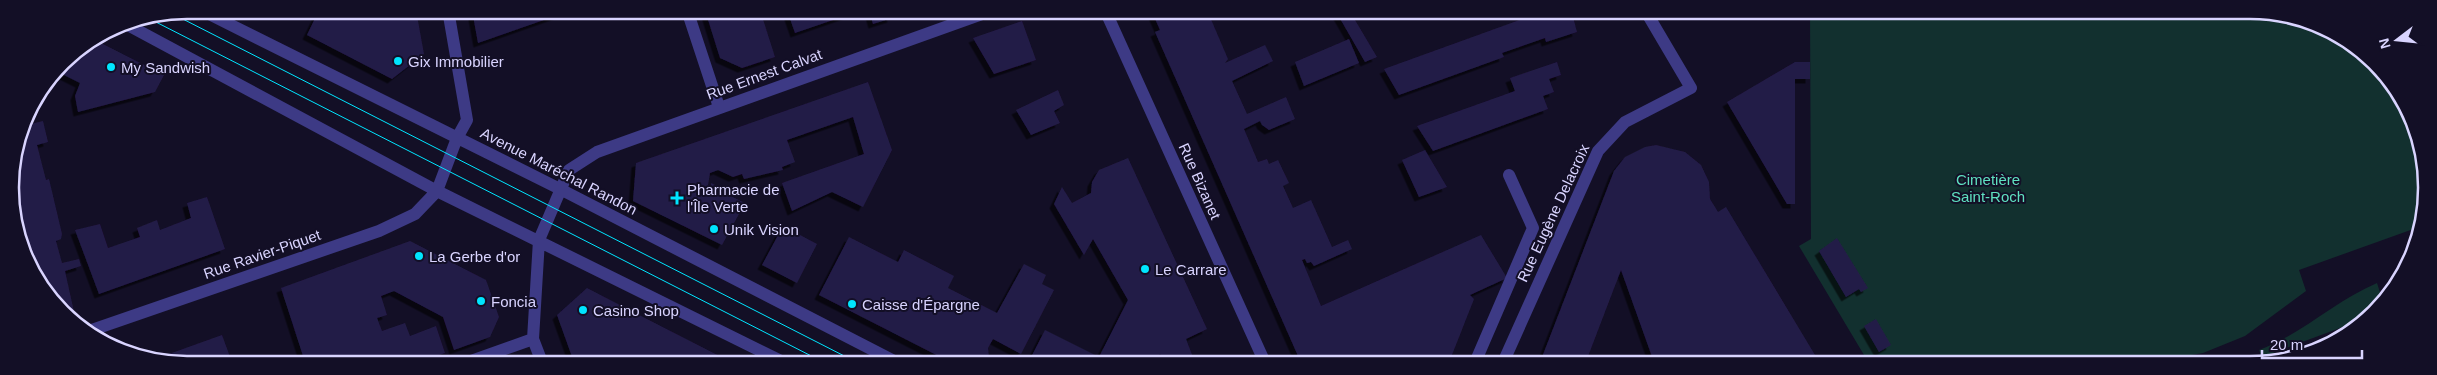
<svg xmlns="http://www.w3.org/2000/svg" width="2437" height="375" font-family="Arial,sans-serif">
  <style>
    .green { fill: #12302f }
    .building { fill: #241b47; filter: url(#shadow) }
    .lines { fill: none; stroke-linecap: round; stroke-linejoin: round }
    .minor { stroke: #3d3a85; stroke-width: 12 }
    .tram { stroke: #00e5ff; stroke-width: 1 }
    .poi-dot { fill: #00e5ff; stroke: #130f26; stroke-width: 2 }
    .labels { text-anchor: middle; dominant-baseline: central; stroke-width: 4; stroke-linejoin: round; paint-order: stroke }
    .poi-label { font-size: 15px; fill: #d9d4ff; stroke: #130f26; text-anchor: start }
    .street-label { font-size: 15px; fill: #d9d4ff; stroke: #130f26 }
    .park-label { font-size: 15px; fill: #5fe0c0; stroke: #130f26 }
    .rim { fill: none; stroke: #d9d4ff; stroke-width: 2.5 }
  </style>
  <defs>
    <filter id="shadow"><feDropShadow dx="-4.5" dy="4.5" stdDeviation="0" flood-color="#0009"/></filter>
  </defs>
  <rect width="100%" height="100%" fill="#130f26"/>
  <!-- green -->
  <path class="green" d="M1810,10H2261L2328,28L2383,71L2418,131L2427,199L2419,227L2299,270L2306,291L2245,336L2203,353L2158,361L2116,365H1870L1799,246L1811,239Z
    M2377,283L2383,302L2375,313L2367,318L2262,357L2259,350C2302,334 2335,301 2377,283Z"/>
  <!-- building -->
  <path class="building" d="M313,10H416L424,54L392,79L307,35L318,12Z
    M472,10H560L561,14L478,43Z
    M705,10H760L775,57L742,68L720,58Z
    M787,10H862L795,33Z
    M869,10H889L892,18L873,24Z
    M1159,10H1207L1228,59L1225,63L1265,45L1273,61L1232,81L1247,114L1286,97L1295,119L1269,130L1262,125L1260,121L1244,129L1258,162L1267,159L1269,164L1278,160L1289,183L1283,186L1293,208L1311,200L1332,247L1348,240L1352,249L1314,266L1311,262L1307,263L1305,259L1302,260L1321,306L1481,235L1507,278L1470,295L1474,299L1448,365H1302L1155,32L1160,30L1153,14Z
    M1346,10H1349L1377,57L1365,62L1338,15Z
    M1547,10H1583L1584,14L1573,17L1577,32L1546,42L1545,38L1502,53L1504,57L1399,95L1384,69Z
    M1022,21L1036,60L994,74L973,38Z
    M1349,39L1359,63L1304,86L1295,62Z
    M95,40L164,75L155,92L78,112L75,96L80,83L56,71L62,62Z
    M1557,62L1561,75L1549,79L1554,92L1543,96L1548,109L1433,151L1417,126L1515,91L1510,78Z
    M1795,62H1810V79H1795V204H1787L1727,102Z
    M868,82L892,150L863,207L832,192L792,211L782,183L864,154L853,117L787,140L795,162L782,167L783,170L744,179L742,174L733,177L718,170L710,173L708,185L711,186V183L715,185L714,188L745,203L722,245L633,201L636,163Z
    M1058,90L1064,105L1054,111L1060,123L1031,135L1016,110Z
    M43,121L48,142L37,145L46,180L49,179L62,234L61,239L56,241L62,263L79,259L81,266L65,271L76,321L54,304L33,267L10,177L22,126Z
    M1656,145L1685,152L1701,165L1709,182L1710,199L1718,212L1726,207L1821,365H1655L1621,270L1587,359L1600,365H1539L1614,171L1625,157L1645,147Z
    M1425,150L1447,187L1419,197L1402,160Z
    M1128,158L1207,329L1186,339L1196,365H1167L1160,354L1155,364L1146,359L1143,365H1027L1045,330L1099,357L1128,300L1093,239L1084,255L1054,204L1062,187L1072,203L1091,193L1092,182L1099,170Z
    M207,197L225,249L99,294L75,230L100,224L108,248L140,237L137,228L157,220L160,230L191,218L187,203Z
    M783,226L817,244L797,283L762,265Z
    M849,237L898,262L904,250L954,276L948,288L997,313L1024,264L1046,275L1042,284L1054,290L1021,354L993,339L988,348L990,365H956L819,295Z
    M1837,238L1868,288L1861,292L1859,289L1846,297L1819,251Z
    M410,241L486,280L499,317L490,337L454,350L443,317L394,291L381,296L387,315L377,318L382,331L405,323L410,336L436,326L445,353L411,365H306L281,288Z
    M587,288L643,317L737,365H575L557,315Z
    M1876,319L1891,345L1879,352L1864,326Z
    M222,335L233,365H176L155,359Z"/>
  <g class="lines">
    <!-- minor -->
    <path class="minor" d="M201,10L560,189L902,365
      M687,10L719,107
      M1105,10L1266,365
      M124,23L437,191L789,365
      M89,331L379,231L415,214L437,191L457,138L467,120L448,10
      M460,365L533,339
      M543,365L533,339L539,240L569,170L597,152L993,10
      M1474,365L1533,228L1509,175
      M1502,365L1598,151L1625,122L1691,88L1645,10"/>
    <!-- tram -->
    <path class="tram" d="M171,13L862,365
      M148,18L829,365"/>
  </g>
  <!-- markers -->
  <g class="poi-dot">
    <circle cx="398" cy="61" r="5"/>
    <circle cx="111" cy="67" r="5"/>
    <path d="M674.5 190.5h5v5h5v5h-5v5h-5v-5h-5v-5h5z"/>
    <circle cx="714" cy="229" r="5"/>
    <circle cx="419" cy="256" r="5"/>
    <circle cx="1145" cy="269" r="5"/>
    <circle cx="481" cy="301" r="5"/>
    <circle cx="852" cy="304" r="5"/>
    <circle cx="583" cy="310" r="5"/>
  </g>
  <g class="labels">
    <!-- poi labels -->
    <g class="poi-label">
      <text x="408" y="61">Gix Immobilier</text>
      <text x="121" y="67">My Sandwish</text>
      <text x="687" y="189">Pharmacie de<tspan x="687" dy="17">l'Île Verte</tspan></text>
      <text x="724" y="229">Unik Vision</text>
      <text x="429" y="256">La Gerbe d'or</text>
      <text x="1155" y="269">Le Carrare</text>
      <text x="491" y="301">Foncia</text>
      <text x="862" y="304">Caisse d'Épargne</text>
      <text x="593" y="310">Casino Shop</text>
    </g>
    <!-- street labels -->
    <g class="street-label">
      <text transform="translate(764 74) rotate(-20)">Rue Ernest Calvat</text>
      <text transform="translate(559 171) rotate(27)">Avenue Maréchal Randon</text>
      <text transform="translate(1200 181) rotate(66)">Rue Bizanet</text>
      <text transform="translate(1553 213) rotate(-65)">Rue Eugène Delacroix</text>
      <text transform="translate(262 254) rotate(-19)">Rue Ravier-Piquet</text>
    </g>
    <!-- park labels -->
    <g class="park-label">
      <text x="1988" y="179">Cimetière<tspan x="1988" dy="17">Saint-Roch</tspan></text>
    </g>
  </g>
  <!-- crop -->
  <path d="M0 0H2437V375H0ZM187 19H2250A168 168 0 0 1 2418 187V188A168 168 0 0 1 2250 356H187A168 168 0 0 1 19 188V187A168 168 0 0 1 187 19Z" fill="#130f26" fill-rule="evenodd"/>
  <path class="rim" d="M187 19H2250A168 168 0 0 1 2418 187V188A168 168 0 0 1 2250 356H187A168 168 0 0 1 19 188V187A168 168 0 0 1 187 19Z"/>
  <!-- north arrow -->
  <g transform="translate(2397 40) rotate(254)" stroke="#130f26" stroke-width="4" paint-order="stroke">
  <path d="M0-4L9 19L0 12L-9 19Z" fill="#d9d4ff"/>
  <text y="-8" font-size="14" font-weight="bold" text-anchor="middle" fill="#d9d4ff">N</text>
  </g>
  <!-- scale -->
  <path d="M2262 350v8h100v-8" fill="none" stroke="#d9d4ff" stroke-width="2.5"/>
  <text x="2270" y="350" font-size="15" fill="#d9d4ff" stroke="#130f26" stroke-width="4" paint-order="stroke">20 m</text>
</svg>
